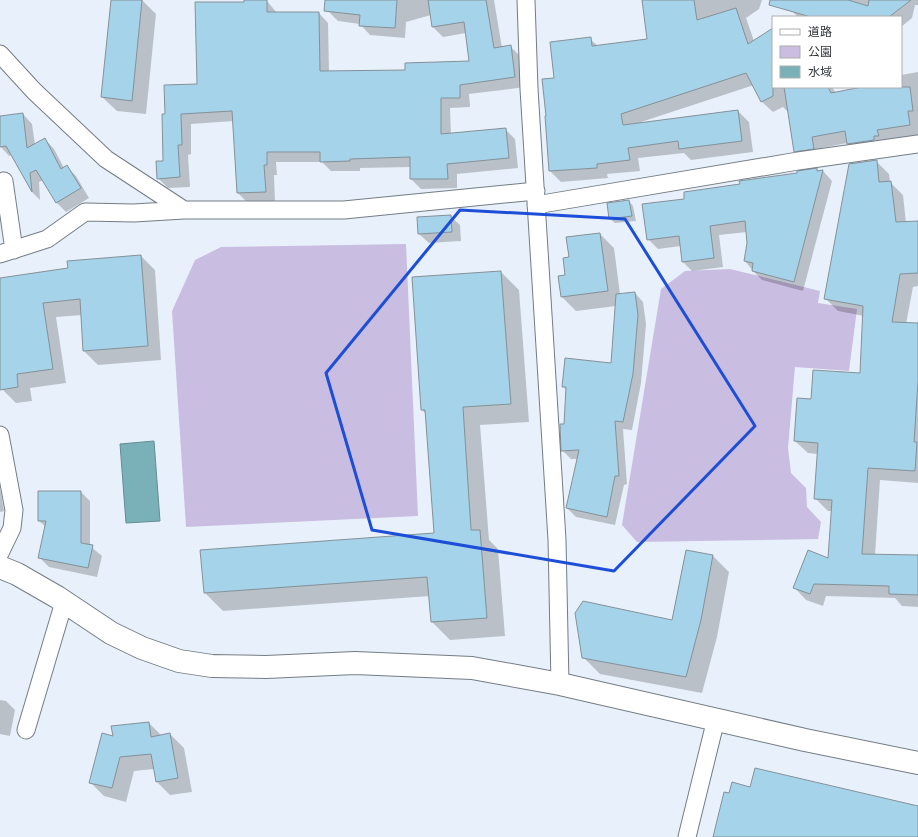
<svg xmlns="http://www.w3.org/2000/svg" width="918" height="837" font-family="Merriweather,'Noto Sans JP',serif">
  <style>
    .green { fill: #cabde2 }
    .water { fill: #7ab1b9; stroke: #648c93 }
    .shadow { fill: #0003 }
    .building { fill: #a4d3ea; stroke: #859198 }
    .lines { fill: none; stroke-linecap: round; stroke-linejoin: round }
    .street-casing { stroke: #747c85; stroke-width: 19 }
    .secondary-casing { stroke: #747c85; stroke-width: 24 }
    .street { stroke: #fff; stroke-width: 17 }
    .secondary { stroke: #fff; stroke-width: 22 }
    .marked { fill: none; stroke: #1d4ed8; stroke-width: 3; stroke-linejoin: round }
  </style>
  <rect width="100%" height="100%" fill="#e8f1fb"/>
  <!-- green -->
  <path class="green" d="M406,244L418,516L186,527L172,311L195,260L221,247Z
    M730,269L820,291L818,303L857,309L849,371L795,367L788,448L791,473L806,488L807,507L821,522L818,539L637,542L622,525L661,289L685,271Z"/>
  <!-- water -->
  <path class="water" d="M154,441L160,521L126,523L120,444Z"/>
  <!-- shadow -->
  <path class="shadow" d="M112,0H142L156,14L146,114L117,111L102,97Z
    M329,0H494L502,48L511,47L521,57L525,87L469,94L470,107L450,108L451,134L505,129L515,139L518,168L457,174V188L421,189L411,179V167L360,168V171H331L322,162H276L277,175H274L275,202L248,203L238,193L234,121L191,124V154L188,155L190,187L168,188L158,178L164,162L166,115L198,85L245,3L267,1L277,13L318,12L328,23L329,71H406L470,62L466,33L443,37L433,27L431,15L406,22L405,38L370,35L360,24L338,21L328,11Z
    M643,0H762L759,9L746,18L754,41L773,29V87H832L836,93L867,87H901V75L918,72V136L859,154L847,143L822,148L824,159L806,162L795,151L789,113L783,107L773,112L762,102L754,85L638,123L738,111L749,122L753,152L691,160L684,153L638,158L640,171L607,174L608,178L561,182L550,171L547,117L555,79L590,39L598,46L648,40Z
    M795,0H918V5H915L912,18L901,27V17H798L792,11Z
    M23,114L32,124L35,145L45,139L54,149L64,168L67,167L76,176L89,198L66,212L56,202L43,180L39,182L40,200L32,192L13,155L9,156L0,146V117Z
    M876,161L889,174L890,182L903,195L906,223L918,222V286L913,287L906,324H918V483L880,480L875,555L918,556V607L902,606L895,598L826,596L823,606L806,600L794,587L829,559L832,511H828L815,498L818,454L808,453L795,441L812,400L861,374L864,316L838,311L825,298Z
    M817,169L819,172L823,171L832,181L803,291L762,280L753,271L745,261L748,244L747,232L719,235L723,267L692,271L683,262L681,246L658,249L648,239L685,200L740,185Z
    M629,201L633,206L636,221L615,223L610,219Z
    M450,216L460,225L461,241L429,243L419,234Z
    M600,234L614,248L620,294L635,293L643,302L646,324L641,383L632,430L623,429L627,484L624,485L615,525L576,517L567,508L578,459H571L562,450L567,390L563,387L612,364L616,306L576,311L562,297L560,276H566L570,258Z
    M141,256L155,270L161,360L98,365L84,351L82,315L56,317L66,383L30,388L32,401L16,403L2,389L0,382V279Z
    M501,272L519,290L529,422L480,425L489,540L498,549L505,636L450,640L432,622L430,596L223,611L205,593L435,534L427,415L422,410L413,278Z
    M0,488L4,511L0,512Z
    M81,492L90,501V546L102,556L97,577L49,567L39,557L46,527L39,521Z
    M713,556L729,572L717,637L702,693L600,674L583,657L673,621Z
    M0,700L6,701L15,710L10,736L0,734Z
    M149,723L162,736L170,734L184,748L192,792L170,795L156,781L154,769L134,771L126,802L104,796L90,782L114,737Z"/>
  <!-- building -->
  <path class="building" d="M111,0H142L132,101L101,97Z
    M244,0H267V12H319L320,71L405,70V63L469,61L464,22L432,27L428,0H486L494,48L511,45L515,77L460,85V98H441V134L506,128L509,158L447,164L448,179H410V157L350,159V161L320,162V152H267V165H264L266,192L237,193L232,111L181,114L182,145H178L180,177L157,179L156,161H163L162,114H165L164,85L197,84L195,2H244Z
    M325,0H397L395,28L359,26L360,15L324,11Z
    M642,0H694L697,20L736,8L748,44L773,28V96L761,102L746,73L621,114L623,125L738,110L742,141L679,149L678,141L628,148L630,160L597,164V168L549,171L545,116H546L542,79L554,78L550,42L591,37L592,46L647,39Z
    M770,0H848L868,6L869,0H911L889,17H811L769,5Z
    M784,87H828L831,93L862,87H910L913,111H908L910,125L877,130L879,136H874V140L847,144L845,131L812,137L814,149L794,152Z
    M23,113L27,148L45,138L61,169L67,165L81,188L56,203L36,170L30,173L32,192L6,146L0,147V116Z
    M877,160L879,182L891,181L896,222L918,221V273L900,274L892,322L918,323V382L914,442H917L915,471L868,468L862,554L918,555V595L889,594V586L814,584L810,594L793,588L808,550L828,558L832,500L814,499L818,443L794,441L797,398L811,399L813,370L860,373L863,306L824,299L849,164Z
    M817,168V171L823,170L794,282L752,271L753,263L744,261L747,243L745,221L710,226L714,258L682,262L679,236L647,240L642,204L684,199V192L740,184L739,181L797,173V171Z
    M629,200L632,216L609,219L607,203Z
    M451,215L452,232L418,234L417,217Z
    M600,233L608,291L561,297L558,276L565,275L563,258L569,257L566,237Z
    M141,255L148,346L83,351L80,299L43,303L53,369L17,374L18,387L0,390V278L68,268L67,261Z
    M501,271L511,404L463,407L471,530H480L487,618L431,622L427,577L204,593L200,550L434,533L425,410H421L412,277Z
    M635,292L638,315L633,374L623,422L615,421L619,476H615L607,517L566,508L579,450L561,451L560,424H564L566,387H562L565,358L611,363L616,294Z
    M38,491H81V543L93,545L88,568L38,558L46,521H38Z
    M686,550L713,555L701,620L686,677L582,658L575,613L583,601L672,620Z
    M149,722L151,737L170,733L178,778L156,782L151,754L120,757L112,788L89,783L102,733L113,736L111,726Z
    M755,768L918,806V837H713L724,792L729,793L732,782L750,787Z"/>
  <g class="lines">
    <!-- street casing -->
    <g class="street-casing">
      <path id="street" d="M526,0L529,89L557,540L560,684
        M0,54L34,91L106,159L184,210H344L536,191
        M4,181L14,250
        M536,205L798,161L918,144
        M0,254L47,239L85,212L134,213L184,210
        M0,435L14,510L12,528L0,553
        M26,730L64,602
        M687,837L716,719"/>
    </g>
    <!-- secondary casing -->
    <g class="secondary-casing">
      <path id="secondary" d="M0,567L17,574L57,597L111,633L142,648L179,661L212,666L266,667L355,663L472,668L560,684L805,740L918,763"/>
    </g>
    <!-- street -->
    <use href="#street" class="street"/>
    <!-- secondary -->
    <use href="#secondary" class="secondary"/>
  </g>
  <!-- marked area -->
  <path class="marked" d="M460,210L625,219L755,426L614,571L372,530L326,373Z"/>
  <!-- legend -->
  <rect x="772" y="16" width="130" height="72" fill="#ffffff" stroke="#adaeb0"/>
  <rect x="780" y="29" width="20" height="6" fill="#ffffff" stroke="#adaeb0"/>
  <text x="808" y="36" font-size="12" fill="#313539">道路</text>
  <rect x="780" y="46" width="20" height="12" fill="#cabde2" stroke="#adaeb0"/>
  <text x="808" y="56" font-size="12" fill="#313539">公園</text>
  <rect x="780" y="66" width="20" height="12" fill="#7ab1b9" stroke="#adaeb0"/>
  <text x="808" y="76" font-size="12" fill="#313539">水域</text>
</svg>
